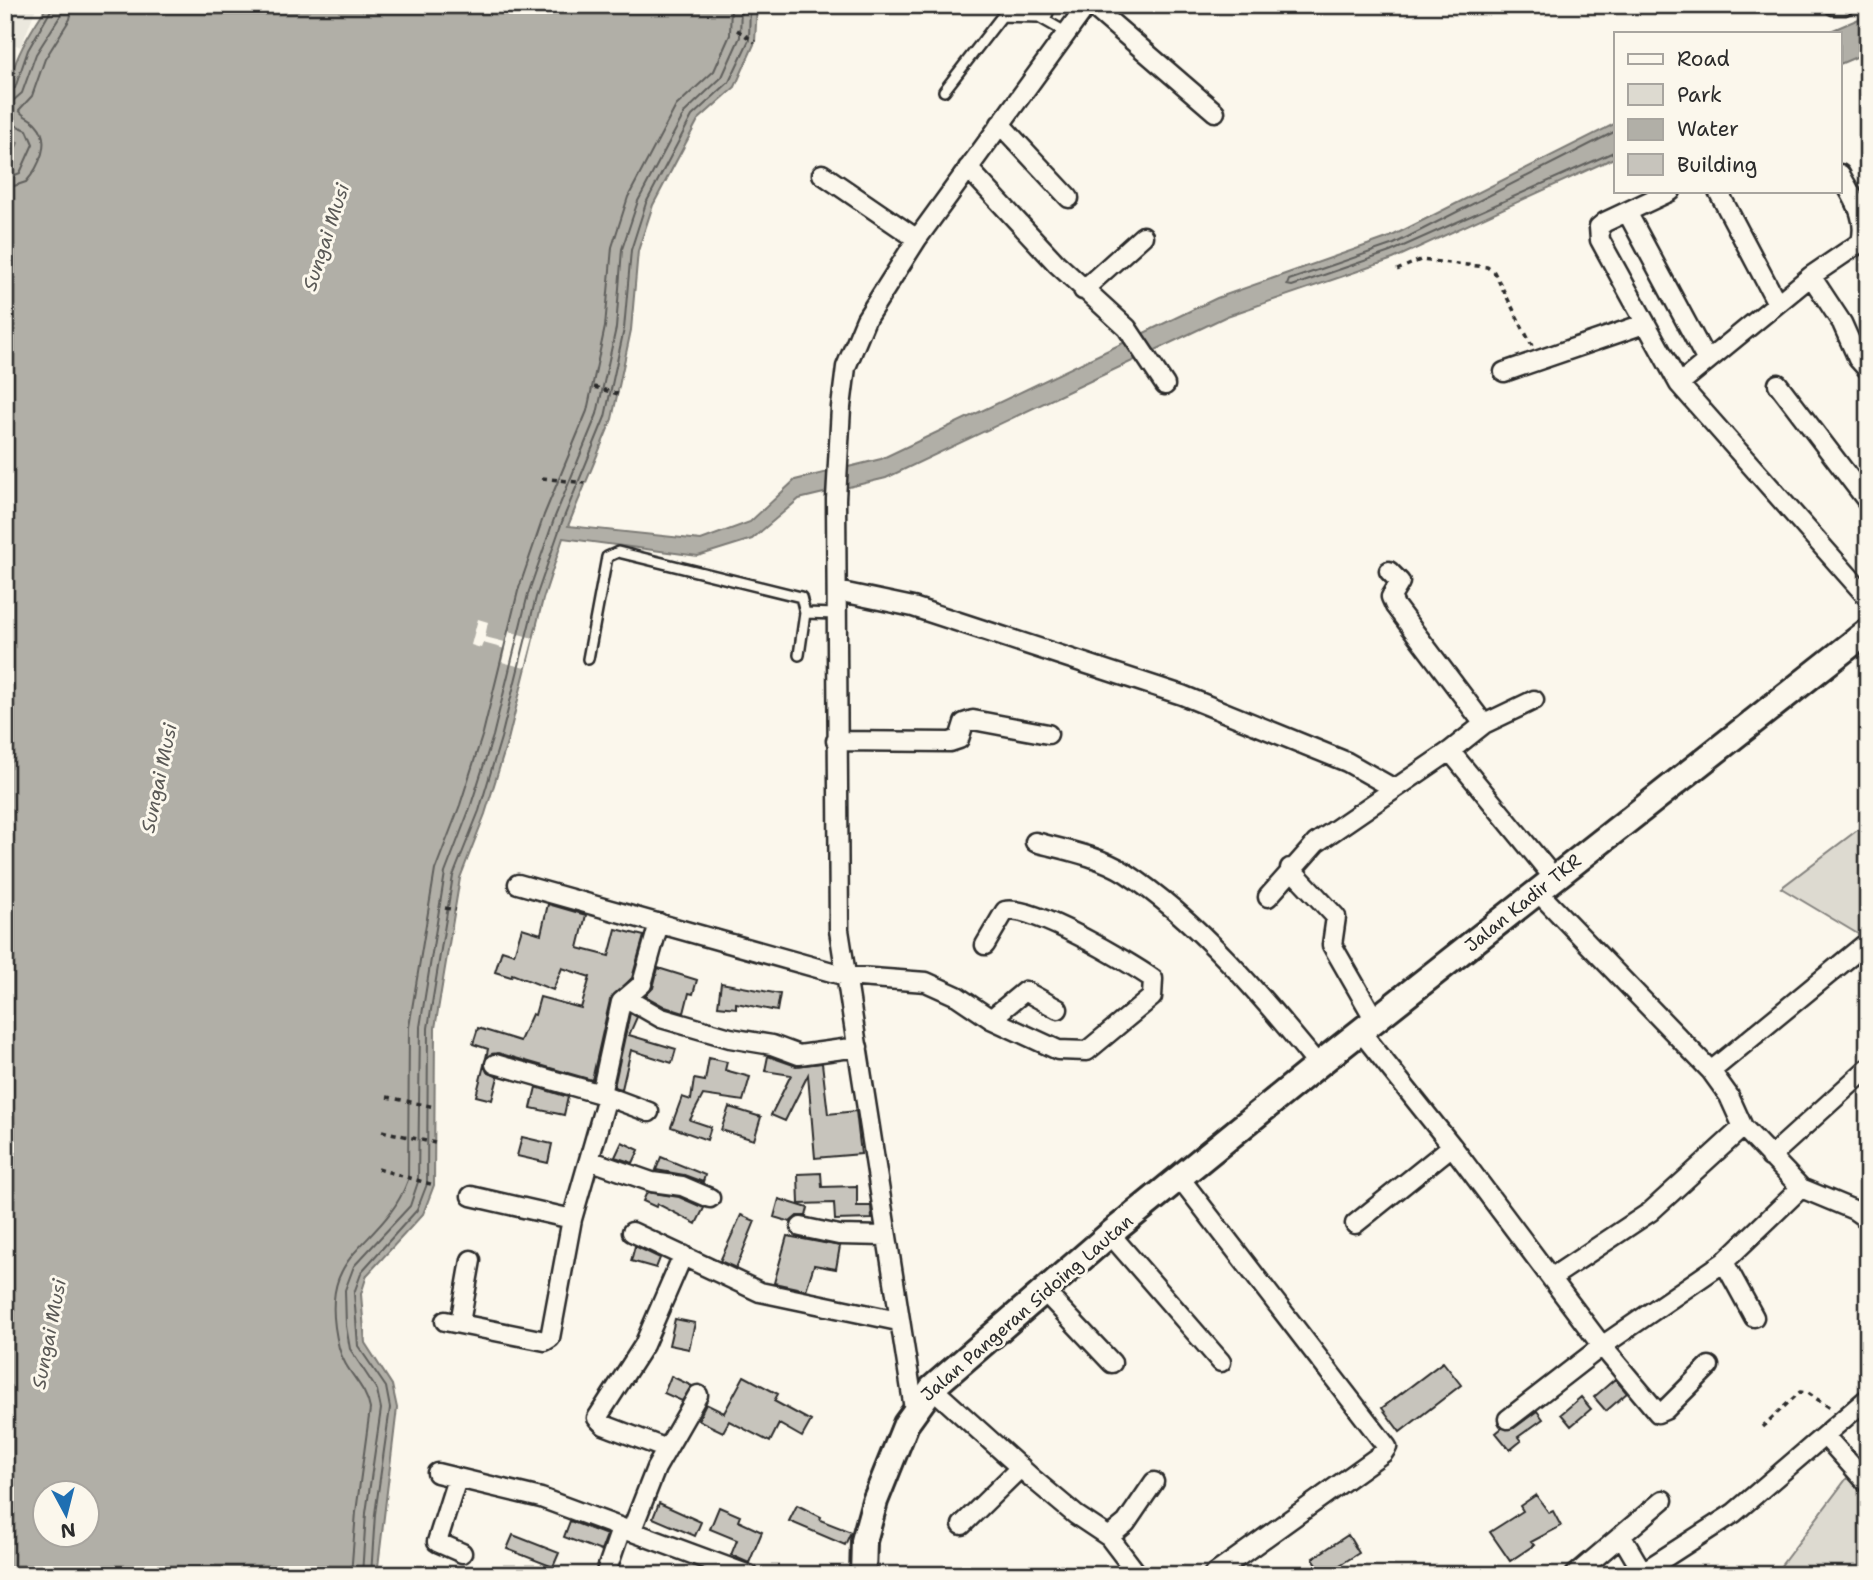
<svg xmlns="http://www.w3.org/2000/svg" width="1873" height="1580" font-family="'Shantell Sans',sans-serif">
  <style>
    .built { fill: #ebe8de }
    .green { fill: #dddad0; stroke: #84827e; stroke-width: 2 }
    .water { fill: #b1afa7; stroke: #7b7a75; stroke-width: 2; fill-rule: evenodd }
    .pier { fill: #fbf7ec }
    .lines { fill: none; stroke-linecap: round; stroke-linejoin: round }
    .shore { stroke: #61605d; stroke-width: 2 }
    .building { fill: #c7c4bc; stroke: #2b2b2b; stroke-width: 2 }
    .lane-casing { stroke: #2b2b2b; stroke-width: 14 }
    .street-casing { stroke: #2b2b2b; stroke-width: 23 }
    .secondary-casing { stroke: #2b2b2b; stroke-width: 30 }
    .path { stroke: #2b2b2b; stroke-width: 3.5; stroke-dasharray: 5 5; stroke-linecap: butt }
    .lane { stroke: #fbf7ec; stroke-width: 9 }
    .street { stroke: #fbf7ec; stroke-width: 18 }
    .secondary { stroke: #fbf7ec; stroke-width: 24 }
    .labels { text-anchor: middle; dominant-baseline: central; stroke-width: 6; stroke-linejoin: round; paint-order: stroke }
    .street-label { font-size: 18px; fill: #2b2b2b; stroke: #fbf7ec }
    .water-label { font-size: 19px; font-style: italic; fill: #5a5956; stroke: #fbf7ec }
  </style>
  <rect width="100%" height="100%" fill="#fbf7ec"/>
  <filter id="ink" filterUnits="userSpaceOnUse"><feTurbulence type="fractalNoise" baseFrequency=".0143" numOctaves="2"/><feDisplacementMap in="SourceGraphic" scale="14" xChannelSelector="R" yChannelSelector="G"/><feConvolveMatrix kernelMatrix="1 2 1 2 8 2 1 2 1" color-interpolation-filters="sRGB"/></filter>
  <g filter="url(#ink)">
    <!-- built -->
    <path class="built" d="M5,5H37L21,47L5,41Z"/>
    <!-- green -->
    <path class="green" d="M1868,822V940L1781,888Z
      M1868,1450V1575H1774Z"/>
    <!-- water -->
    <path class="water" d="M48,5H757L755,42L735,87L698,120L653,205L638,251L631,330L612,419L568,526L701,540L750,522L795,480L881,459L1217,298L1390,237L1616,123V157L1393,259L1227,316L886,478L799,499L752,539L698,556L563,538L543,599L508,740L485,814L460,878L435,1028L434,1185L423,1214L367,1275L361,1294L365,1343L392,1385L397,1408L377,1575H5V169L18,143L5,136C5,78 15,53 48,5ZM46,1492H88V1534H46Z
      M1868,15V52L1840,64V33H1826Z"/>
    <!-- pier -->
    <path class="pier" d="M478,619L488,622L485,637L505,642L508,631L533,638L525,668L502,662L505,649L483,643L481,648L471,645Z"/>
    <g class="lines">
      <!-- shore -->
      <path class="shore" d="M5,92L15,88L28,50L54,5
        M5,101L14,100L22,93L36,54L61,15L62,5
        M5,121L27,130L33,144L20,173L5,179
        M1616,131L1394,244L1289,280L1287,285L1292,286L1390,252L1616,151
        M5,189L26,182C39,167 52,141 36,124C31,118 23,117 19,110L32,96L45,59L70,19L73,5
        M351,1575L356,1512L370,1409C366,1385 345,1372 339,1348C314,1246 381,1253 408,1180L409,1027L435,870L460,805L483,733L518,591L544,515L587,411L605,327L612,247L628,197L676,106L714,71L730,35L731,5
        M362,1575L366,1513L381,1409L377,1390L350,1349L346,1326L345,1290L354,1266L410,1206L418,1182L420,1027L445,873L470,808L493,736L528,594L554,519L597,414L616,328L622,249L638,201L685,112L722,77L740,37L741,5
        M371,1575L375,1514L390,1408L386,1387L358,1346L354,1293L362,1271L417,1210L427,1184L428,1028L453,876L479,811L501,738L536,597L562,522L605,417L624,329L631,250L646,203L692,116L729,82L749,40L750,5"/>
    </g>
    <!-- building -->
    <path class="building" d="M548,904L586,915L578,948L609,956L616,929L644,936L632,978L610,1000L592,1080L498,1053L486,1058L488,1049L473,1044L478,1028L520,1041L532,1014L535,1015L540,997L581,1008L590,977L562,968L553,990L512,974L511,977L495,972L502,950L514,954L522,928L541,934Z
      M658,968L697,980L693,994L689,993L684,1013L665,1007L645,996L653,988Z
      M721,983L780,994L777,1011L736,1003V1008L718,1006Z
      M630,1013L637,1017L629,1035L676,1049L672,1063L631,1050L622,1089L614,1087Z
      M768,1056L796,1066L822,1063L828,1114L856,1111L861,1154L815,1158L808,1075L785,1121L771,1115L791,1075L765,1071Z
      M709,1058L727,1062L725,1070L750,1077L743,1101L703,1095L690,1120L711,1127L707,1140L671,1127L682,1097L691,1100L694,1079L705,1081Z
      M484,1065L487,1072L498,1077L492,1100L476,1096Z
      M536,1087L568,1097L564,1115L531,1108Z
      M729,1107L761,1117L754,1140L721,1130Z
      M522,1137L552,1144L548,1163L517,1156Z
      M622,1142L639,1150L633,1163L615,1157Z
      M661,1157L705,1175L703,1182L684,1175L656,1170Z
      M821,1173L822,1187L857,1186V1206H871L872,1219L835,1220L834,1203L799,1204L798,1174Z
      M647,1192L679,1197L704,1208L696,1224L658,1204L656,1207L643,1201Z
      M779,1199L808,1208L806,1216H797L790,1222L774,1217Z
      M741,1215L755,1221L736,1268L720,1261Z
      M787,1236L840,1246L836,1269L814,1265L806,1290L774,1283Z
      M635,1246L660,1258L656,1268L631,1261Z
      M675,1319L695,1323L689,1349L669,1345Z
      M1443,1362L1461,1385L1400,1432L1382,1408Z
      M671,1376L692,1386L682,1401L664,1393Z
      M744,1376L778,1394L774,1401L811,1421L802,1437L779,1424L770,1442L729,1421L723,1432L698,1420L706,1404L724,1413Z
      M1615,1379L1627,1393L1606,1411L1594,1397Z
      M1581,1397L1591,1409L1571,1426L1561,1414Z
      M1537,1411L1543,1419L1518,1437L1521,1441L1510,1450L1496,1433L1502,1428H1514Z
      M1536,1495L1549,1513L1553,1511L1561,1526L1531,1542L1534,1545L1510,1561L1490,1532L1523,1511L1520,1506Z
      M659,1503L701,1522L695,1536L653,1518Z
      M797,1505L821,1517L820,1520L851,1532L845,1545L789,1521Z
      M719,1507L740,1516L738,1521L762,1532L749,1563L731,1555L737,1540L710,1529Z
      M570,1521L607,1535L601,1551L564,1537Z
      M513,1535L559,1553L553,1567L507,1549Z
      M1348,1535L1359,1553L1324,1575L1313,1558Z"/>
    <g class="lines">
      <!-- lane casing -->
      <g class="lane-casing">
        <path id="lane" d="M1045,20L1051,5
          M944,91L1002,16L1039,17L1067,33
          M799,655L805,613L836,614
          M588,659L607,557L618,552L801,597L805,613"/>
      </g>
      <!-- street casing -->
      <g class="street-casing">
        <path id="street" d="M1091,5L1215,112
          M1834,5H1844
          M1000,124L1069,198
          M968,168L1056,263L1127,328L1165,385
          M822,174L917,239
          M1671,191L1605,222L1599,227L1600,240L1679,384L1868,598
          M1718,191L1777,303
          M1627,212L1707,361
          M1811,276L1842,323L1858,359L1868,370
          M1083,290L1143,236
          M1504,372L1644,324
          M1679,384L1811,276L1861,242C1868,215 1852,197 1840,174
          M1778,384L1868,502
          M837,591L913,607L1182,695L1347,762L1393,788
          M1484,724L1534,700
          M836,741L950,742L959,739L964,723L973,720L1048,734
          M1450,751L1554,878
          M1035,842C1066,850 1099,856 1126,873C1198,920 1264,999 1318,1065
          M1290,868L1336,917L1332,945L1375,1020
          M518,884L846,976L926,982L957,996L991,1019L1058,1050L1087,1051L1152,997L1153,979C1129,962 1031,904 1005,911L985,945
          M1537,891L1711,1071L1729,1096L1743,1127L1801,1188L1854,1210L1868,1220
          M1268,897L1316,843L1450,751L1484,724L1395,606L1391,597L1400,582L1389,571
          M626,998L661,1018L730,1038L772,1045L799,1055L858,1047
          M991,1019L1025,991L1058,1009
          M1361,1032L1452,1146L1602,1346L1508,1419
          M495,1064L601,1094L649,1112
          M1711,1071L1864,945
          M601,1094L621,1002L642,984L659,923
          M1770,1157L1868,1068
          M589,1160L652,1182L682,1186L710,1198
          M1180,1178L1387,1447L1383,1453L1213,1575
          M471,1196L572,1219
          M1355,1224L1452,1146
          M801,1227L839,1235L886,1236
          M632,1232L760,1292L898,1321
          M1110,1234L1221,1362
          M1724,1262L1754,1317
          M1551,1278L1650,1212L1743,1127
          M1044,1291L1112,1363
          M445,1321L545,1341L550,1338L572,1219L607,1097
          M460,1323L471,1260
          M1709,1366L1665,1410L1658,1413L1602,1346L1724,1262L1801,1188
          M932,1388L1033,1479L1076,1515L1109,1537L1138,1575
          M914,1409L839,930L836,499L841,407L846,367L866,319L917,239L1087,5
          M1825,1436L1868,1484
          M667,1449L604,1425L597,1418L644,1345L683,1255
          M437,1473L541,1498L749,1575
          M457,1479L437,1542L462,1553
          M962,1525L1021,1467
          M631,1532L656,1468L698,1395
          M1109,1537L1126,1523L1154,1482
          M1622,1537L1642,1571
          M605,1575L621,1529
          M1575,1575L1663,1500
          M1638,1575L1734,1513L1868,1398"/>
      </g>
      <!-- secondary casing -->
      <g class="secondary-casing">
        <path id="secondary" d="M863,1575L864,1541L875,1501L906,1424L932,1388L1110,1234L1318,1065L1868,631"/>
      </g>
      <!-- path -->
      <path class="path" d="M737,30L755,42
        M1397,270L1420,260L1487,267L1494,272L1532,346
        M594,387L618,394
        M542,478L585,483
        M445,908L456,910
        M387,1097L435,1107
        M382,1131L435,1143
        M378,1169L434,1185
        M1762,1427L1800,1392L1808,1393L1832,1409"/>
      <!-- lane -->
      <use href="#lane" class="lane"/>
      <!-- street -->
      <use href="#street" class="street"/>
      <!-- secondary -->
      <use href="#secondary" class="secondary"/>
    </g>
  </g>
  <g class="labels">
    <!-- street labels -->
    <g class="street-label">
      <text transform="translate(1523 903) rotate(-39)">Jalan Kadir TKR</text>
      <text transform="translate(1027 1308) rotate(-41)">Jalan Pangeran Sidoing Lautan</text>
    </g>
    <!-- water labels -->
    <g class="water-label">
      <text transform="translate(326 237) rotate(-72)">Sungai Musi</text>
      <text transform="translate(159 778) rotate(-78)">Sungai Musi</text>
      <text transform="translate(49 1334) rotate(-79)">Sungai Musi</text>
    </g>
  </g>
  <!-- margin -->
  <rect width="1873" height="1580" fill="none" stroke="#fbf7ec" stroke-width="28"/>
  <rect x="14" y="14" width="1845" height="1552" fill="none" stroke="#2b2b2b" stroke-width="2.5" filter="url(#ink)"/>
  <!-- legend -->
  <rect x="1614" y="32" width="228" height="161" fill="#fbf7ec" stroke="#a8a59f" stroke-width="2"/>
  <rect x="1628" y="54" width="35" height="10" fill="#fbf7ec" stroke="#a8a59f" stroke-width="2"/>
  <text x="1677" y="66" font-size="21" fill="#2b2b2b">Road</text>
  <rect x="1628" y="84" width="35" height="21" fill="#dddad0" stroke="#a8a59f" stroke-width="2"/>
  <text x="1677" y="102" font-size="21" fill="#2b2b2b">Park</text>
  <rect x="1628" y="119" width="35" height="21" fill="#b1afa7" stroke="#a8a59f" stroke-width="2"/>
  <text x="1677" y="136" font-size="21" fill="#2b2b2b">Water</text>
  <rect x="1628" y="154" width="35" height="21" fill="#c7c4bc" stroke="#a8a59f" stroke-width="2"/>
  <text x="1677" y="172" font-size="21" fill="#2b2b2b">Building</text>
  <!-- north arrow -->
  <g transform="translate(66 1514) rotate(173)"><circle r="33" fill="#fbf7ec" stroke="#a8a59f" stroke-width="2"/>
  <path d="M0-5L12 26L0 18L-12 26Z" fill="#1f6fb2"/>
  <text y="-10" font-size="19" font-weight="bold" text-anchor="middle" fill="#2b2b2b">N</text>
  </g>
</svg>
